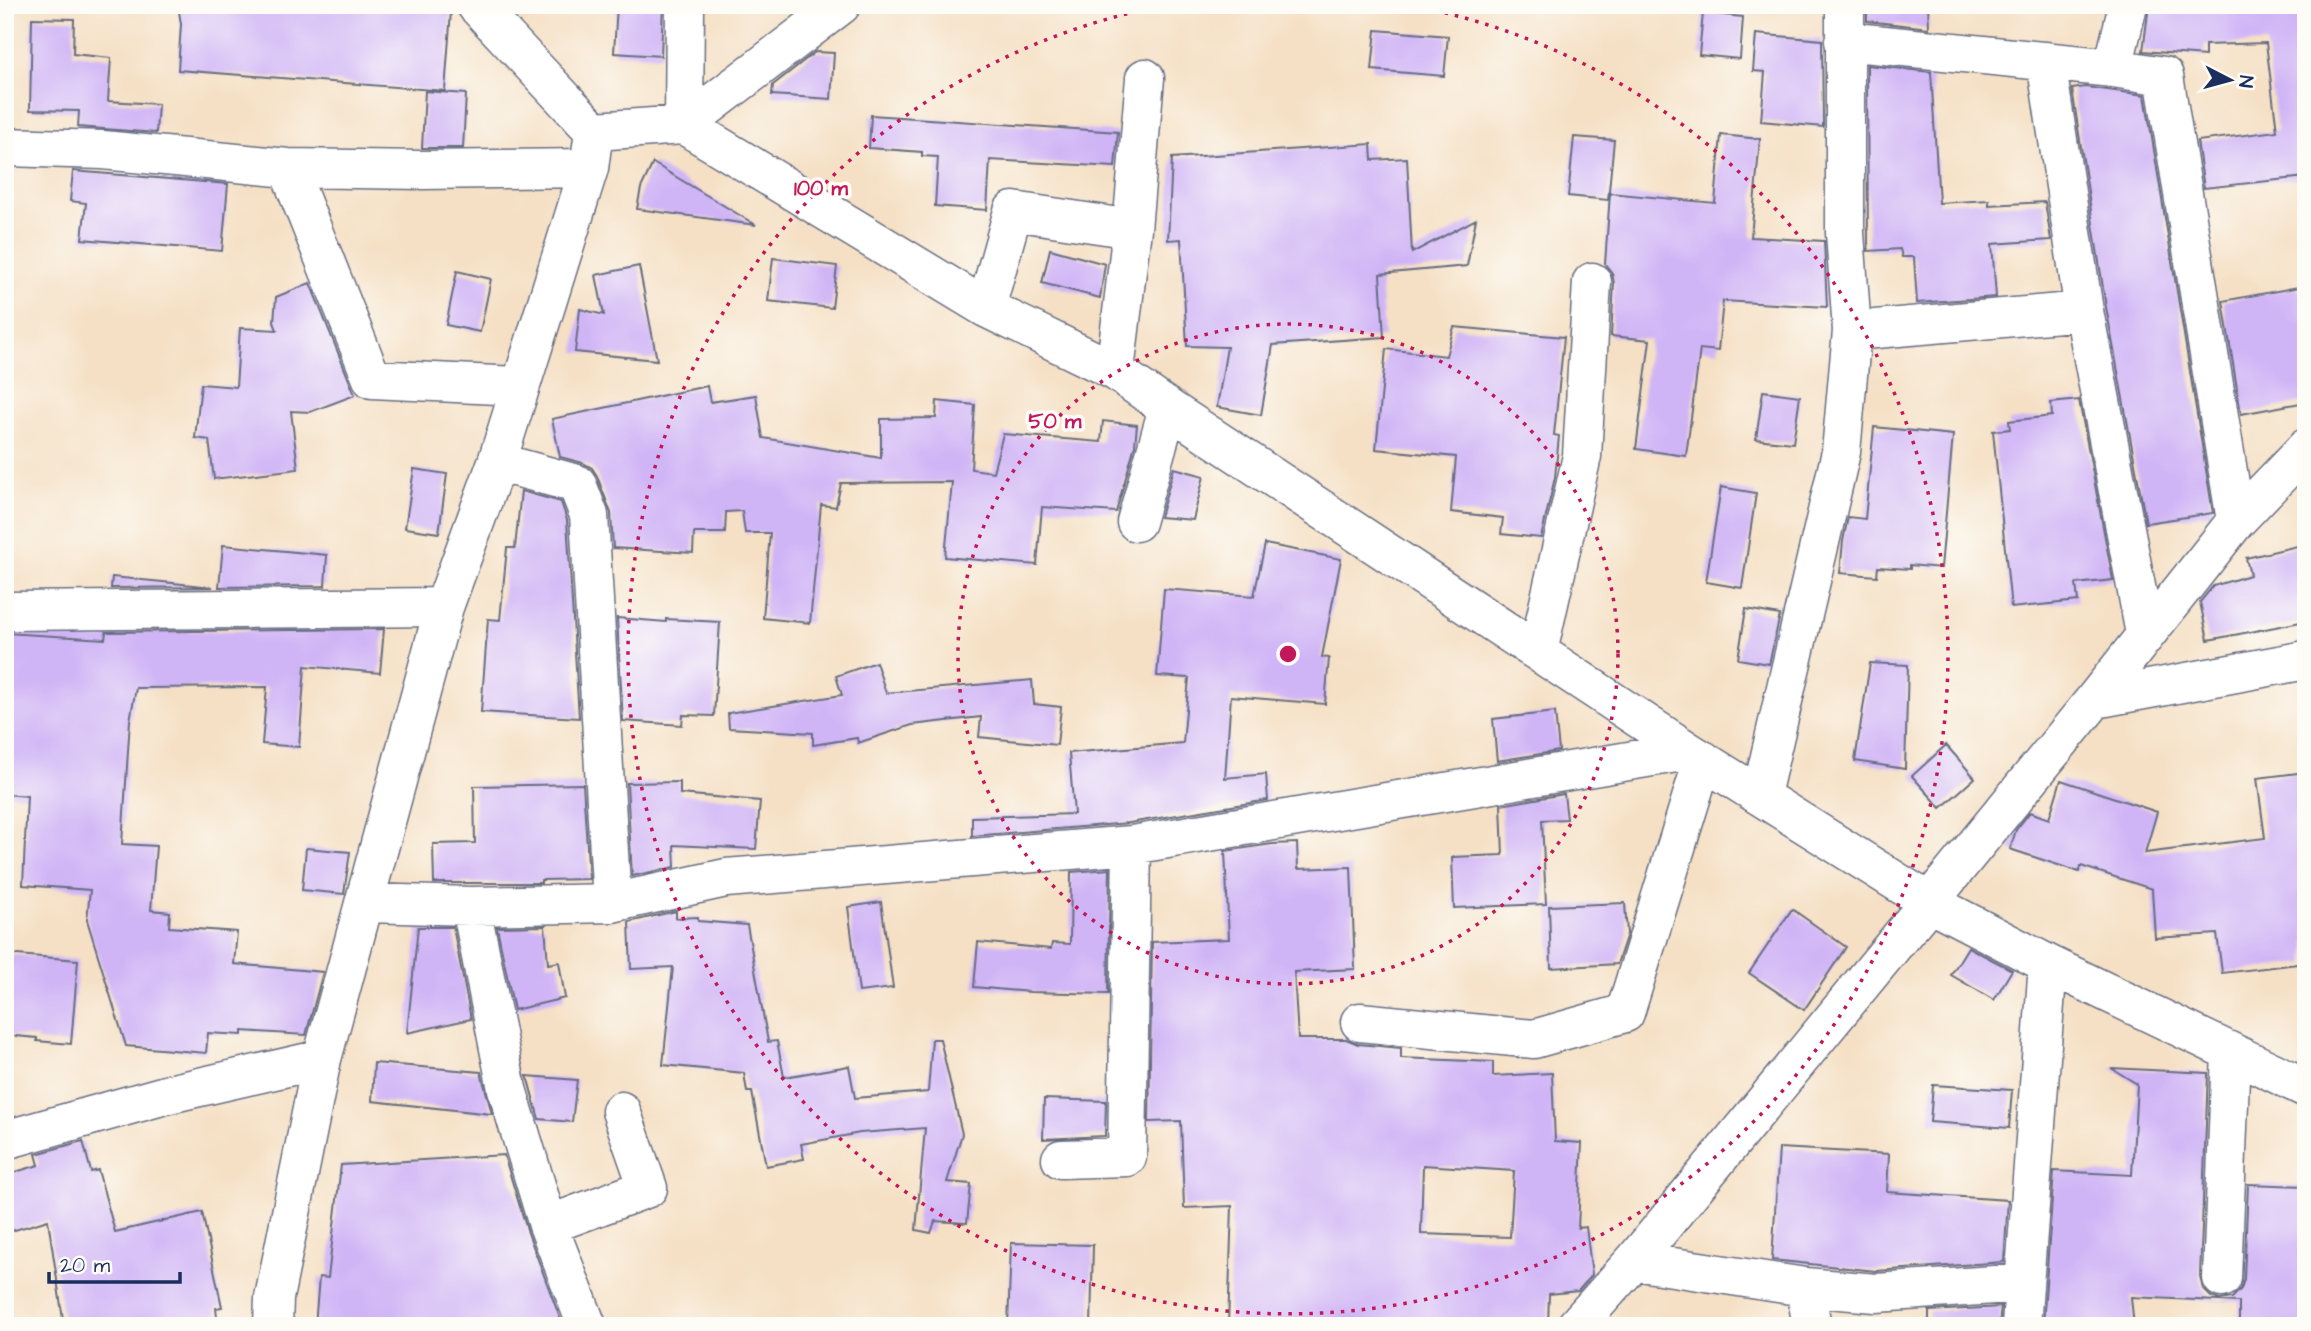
<svg xmlns="http://www.w3.org/2000/svg" width="2311" height="1331" font-family="'Architects Daughter',sans-serif">
  <style>
    .building { fill: #d0b5f6; fill-rule: evenodd }
    .lines { fill: none; stroke-linecap: round; stroke-linejoin: round }
    .street-casing { stroke: #676d82; stroke-width: 41 }
    .street { stroke: #fff; stroke-width: 38 }
    .ring { fill: none; stroke: #c2185b; stroke-width: 3.5; stroke-dasharray: 3.5 7 }
    .centre { fill: #c2185b; stroke: #fdfcf7; stroke-width: 3.5 }
    .ring-label { font-size: 21px; text-anchor: middle; font-weight: bold; fill: #c2185b; stroke: #fdfcf7; stroke-width: 7; stroke-linejoin: round; paint-order: stroke }
  </style>
  <rect width="100%" height="100%" fill="#fdfcf7"/>
  <filter id="ink" filterUnits="userSpaceOnUse"><feTurbulence type="fractalNoise" baseFrequency=".0143" numOctaves="2"/><feDisplacementMap in="SourceGraphic" scale="14" xChannelSelector="R" yChannelSelector="G"/><feConvolveMatrix kernelMatrix="1 2 1 2 8 2 1 2 1" color-interpolation-filters="sRGB"/></filter>
  <filter id="wash" filterUnits="userSpaceOnUse"><feTurbulence type="fractalNoise" baseFrequency=".00686" numOctaves="4" result="noise"/><feDisplacementMap in="SourceGraphic" scale="28" xChannelSelector="R" yChannelSelector="G"/><feGaussianBlur stdDeviation="1.57" result="paint"/><feColorMatrix in="noise" values="0 0 0 0 0 0 0 0 0 0 0 0 0 0 0 0 0 1.4 0 .05"/><feComposite in="paint" operator="in"/></filter>
  <g filter="url(#wash)">
    <rect width="100%" height="100%" fill="#f5e0c5"/>
    <g id="blocks">
      <!-- building -->
      <path class="building" d="M178,5H420V9L451,11L445,91L178,70L181,24Z
        M617,5H663L661,56L614,53Z
        M1867,5H1928L1929,28L1867,21Z
        M2149,5H2306V177L2204,188L2197,141L2277,131L2266,43L2205,45V56L2143,51Z
        M1703,13L1743,17L1740,59L1699,55Z
        M32,18L74,19L73,54L111,58L108,101L158,104L156,133L78,127L79,111L30,110Z
        M1376,30L1448,36L1444,76L1372,70Z
        M1756,34L1822,40L1823,127L1761,121L1765,72L1753,71Z
        M815,52L834,53L831,99L772,95L773,85Z
        M1867,65L1931,72L1939,203L1989,200V205L2045,202L2051,240L1992,244L1996,297L1917,303L1914,257H1902L1900,249L1868,251Z
        M2085,87L2145,95L2213,513L2146,523L2106,307L2072,89Z
        M425,91L466,94L463,148H422Z
        M871,115L1118,132L1115,167L990,160L987,210L935,206L938,157L922,156V152L869,148Z
        M1721,135L1760,139L1751,237L1824,241L1827,307L1723,301L1718,351L1700,349L1686,456L1636,449L1650,340L1611,336L1614,283L1612,273L1605,264L1610,193L1715,203Z
        M1574,137L1614,140L1608,200L1568,196Z
        M1371,144L1372,160L1407,158L1412,253L1476,219L1467,266L1380,274L1384,337L1273,345L1261,415L1217,407L1227,347L1187,346L1181,239L1168,240L1172,158Z
        M653,163L756,225L637,209L641,188Z
        M73,171L228,184L222,251L82,239L86,203L70,201Z
        M1050,249L1105,264L1100,298L1042,283Z
        M773,258L837,266L832,308L768,301Z
        M639,266L657,360L575,352L580,309L604,315L596,275Z
        M457,271L491,279L480,332L446,325Z
        M310,283L355,395L310,412L291,411L298,469L214,479L209,440L195,438L201,384L236,387L240,328L277,330L274,322L276,297Z
        M2299,287L2306,330V402L2241,414L2223,301Z
        M1454,327L1564,337L1554,435L1559,436L1555,477L1541,538L1501,534L1503,518L1451,512L1456,457L1376,449L1386,349L1446,356Z
        M707,386L710,402L756,395L763,438L881,458V419L936,418L937,401L975,405L971,469L993,472L1003,434L1101,442L1103,421L1137,425L1135,445L1116,512L1042,507L1037,565L945,557L952,482L841,483L836,507L821,505L810,623L763,618L770,533H745L742,511L726,512L725,533H694L693,553L613,548L611,513L597,476L592,468L583,463L560,457L552,419Z
        M1763,391L1800,396L1793,443L1756,439Z
        M2079,400L2113,580L2076,584L2078,601L2011,608L1993,431L2010,429L2009,421L2052,416L2051,403Z
        M1874,427L1953,435L1941,568L1910,565V569L1878,567L1877,576L1840,573L1843,541L1848,517L1865,519Z
        M1174,468L1204,476L1193,520L1160,517Z
        M414,469L447,474L439,533L405,528Z
        M1721,487L1756,493L1742,588L1706,582Z
        M521,491L561,502L567,520L579,718L481,712L488,619L500,620L507,548H515Z
        M1265,544L1341,559L1322,657L1329,658L1325,704L1231,696L1225,778L1266,774L1268,800L1129,823L972,836V817L1074,814L1069,753L1183,743L1189,678L1157,676L1164,589L1254,596Z
        M2306,544V621L2208,640L2200,602L2213,586L2250,575L2246,558Z
        M223,545L327,555L325,586L219,587Z
        M112,577L213,587L111,588Z
        M1746,609L1780,615L1769,664L1738,659Z
        M617,618L666,622V619L720,622L714,716L683,715L682,725L623,721Z
        M384,629L380,673L305,666L299,747L262,744L267,687L136,688L130,720L122,844L156,846L151,910L170,912L169,927L237,932L234,964L323,972L306,1035L242,1031V1035L208,1033L206,1053L126,1046L87,920L90,890L23,885L27,796L5,794L10,695H5V633L105,639L106,632Z
        M876,662L886,693L1032,680L1034,704L1061,707L1057,745L979,737L981,717L912,725L858,743L857,738L813,745V733L729,728L728,713L842,695L836,676Z
        M1870,663L1908,665L1905,769L1855,761Z
        M1555,712L1559,751L1497,761L1493,719Z
        M1946,745L1975,778L1941,808L1912,776Z
        M2306,772V963L2222,973L2217,934L2155,938L2152,889L2081,866L2079,872L2010,849L2016,830L2030,812L2049,819L2061,780L2157,812L2145,853L2265,838L2257,778Z
        M680,782V794L760,801L756,849L674,845L675,867L632,876L627,783Z
        M583,784L589,879L541,880V883H434L433,844L475,843L474,786Z
        M1564,794L1567,819L1542,820L1546,904L1454,908L1452,857L1503,855L1501,805Z
        M1297,843L1298,869L1351,867L1355,969L1294,972L1298,1039H1346L1358,1044L1401,1048V1058L1493,1062V1076L1552,1073L1555,1141L1582,1143L1578,1228L1586,1227L1592,1275L1578,1291L1549,1294L1548,1326H1228L1232,1206L1184,1208L1181,1121L1149,1122L1152,942L1229,939L1225,851L1272,844ZM1423,1165L1514,1171L1510,1237L1421,1234Z
        M306,848L350,852L344,894L302,890Z
        M1110,869L1108,994L1030,992L974,987L978,942L1051,949L1052,943L1070,944L1071,872Z
        M881,902L893,988L859,992L848,907Z
        M1625,903L1627,934L1617,964L1551,968L1549,906Z
        M1792,909L1846,947L1804,1010L1749,973Z
        M676,911V918L698,917V921L747,925L768,1042L777,1041L784,1077L849,1066L855,1098L928,1092L932,1039H940L962,1134L947,1182L971,1184L967,1223L935,1221L931,1233L916,1230L925,1128L860,1133L801,1144L804,1159L766,1166L752,1092H747L744,1073L663,1065L673,967L631,969L629,922Z
        M545,926L548,964L559,962L565,998L514,1010L497,927Z
        M418,927H453L471,1019L407,1033Z
        M1968,947L2012,970L1994,1000L1951,975Z
        M5,954L78,960L71,1044L37,1041V1038L5,1035Z
        M374,1063L481,1072L492,1114L372,1101Z
        M2111,1068L2208,1073L2200,1277L2203,1289L2211,1297L2220,1300L2232,1298L2241,1289L2244,1279L2248,1184L2306,1186V1326H2239V1302L2131,1297L2134,1326H2043L2054,1171L2132,1175L2137,1084Z
        M527,1076L577,1080L572,1122L539,1119Z
        M1933,1085L2012,1090L2009,1128L1930,1122Z
        M1044,1099L1106,1101L1105,1136L1043,1139Z
        M83,1141L91,1172L98,1170L115,1232L202,1212L222,1307L216,1308L218,1326H64L48,1220L5,1233V1175L39,1165L36,1154Z
        M1779,1148L1889,1154L1887,1192L2008,1200L2004,1262L1876,1271L1772,1260Z
        M504,1155L528,1233L563,1326H315L319,1277L328,1278L341,1165Z
        M1011,1243L1093,1245L1091,1326H1008Z
        M2001,1307L1999,1326H1929V1311Z"/>
    </g>
  </g>
  <g filter="url(#ink)">
    <use href="#blocks" fill-opacity="0" stroke="#676d82" stroke-width="2"/>
    <g class="lines">
      <!-- street casing -->
      <g class="street-casing">
        <path id="street" d="M476,5L594,131L684,125L986,308L1115,371L1168,408L1688,751L1929,902L2048,964L2306,1088
          M1844,41L2113,68L2128,5
          M2046,61L2084,311L2145,634
          M2113,68L2164,76L2236,521
          M684,125L841,5
          M684,125L685,5
          M5,147L103,150L288,168L422,170L589,168
          M288,168L372,379L520,386
          M986,308L1013,211L1132,229
          M1852,331L2084,311
          M1115,371L1132,229L1145,78
          M497,462L577,484L589,515L612,903
          M1136,522L1168,408
          M5,611L444,607
          M1538,652L1582,456L1592,282
          M2095,699L2306,660
          M1761,795L1841,452L1852,331L1845,233V5
          M366,903L471,906L612,903L726,878L1132,845L1688,751
          M471,906L507,1089L548,1225L587,1326
          M1360,1022L1534,1039L1625,1013L1703,760
          M5,1140L169,1094L322,1059
          M1061,1159L1127,1157L1132,845
          M548,1225L648,1188L621,1111
          M1634,1261L1805,1287L1876,1293L2024,1283
          M2222,1278L2231,1052
          M1805,1287L1812,1326
          M273,1326L274,1298L322,1059L444,607L497,462L589,168L594,131
          M1576,1326L1634,1261L1929,902L2095,699L2236,521L2306,448
          M2021,1326L2048,964"/>
      </g>
      <!-- street -->
      <use href="#street" class="street"/>
    </g>
  </g>
  <!-- distance rings -->
  <g class="ring">
    <circle cx="1288" cy="654" r="330"/>
    <path d="M1414 6A660 660 0 1 1 1162 6"/>
  </g>
  <circle cx="1288" cy="654" r="10" class="centre"/>
  <g class="ring-label">
    <text x="821" y="195">100 m</text>
    <text x="1055" y="428">50 m</text>
  </g>
  <!-- margin -->
  <rect width="2311" height="1331" fill="none" stroke="#fdfcf7" stroke-width="28"/>
  <!-- north arrow -->
  <g transform="translate(2230 80) rotate(96)" stroke="#fdfcf7" stroke-width="5" paint-order="stroke">
  <path d="M0-5L12 26L0 18L-12 26Z" fill="#1b2f5e"/>
  <text y="-10" font-size="19" font-weight="bold" text-anchor="middle" fill="#1b2f5e">N</text>
  </g>
  <!-- scale -->
  <path d="M49 1272v10h131v-10" fill="none" stroke="#1b2f5e" stroke-width="3.5"/>
  <text x="60" y="1272" font-size="21" fill="#1b2f5e" stroke="#fdfcf7" stroke-width="5" paint-order="stroke">20 m</text>
</svg>
